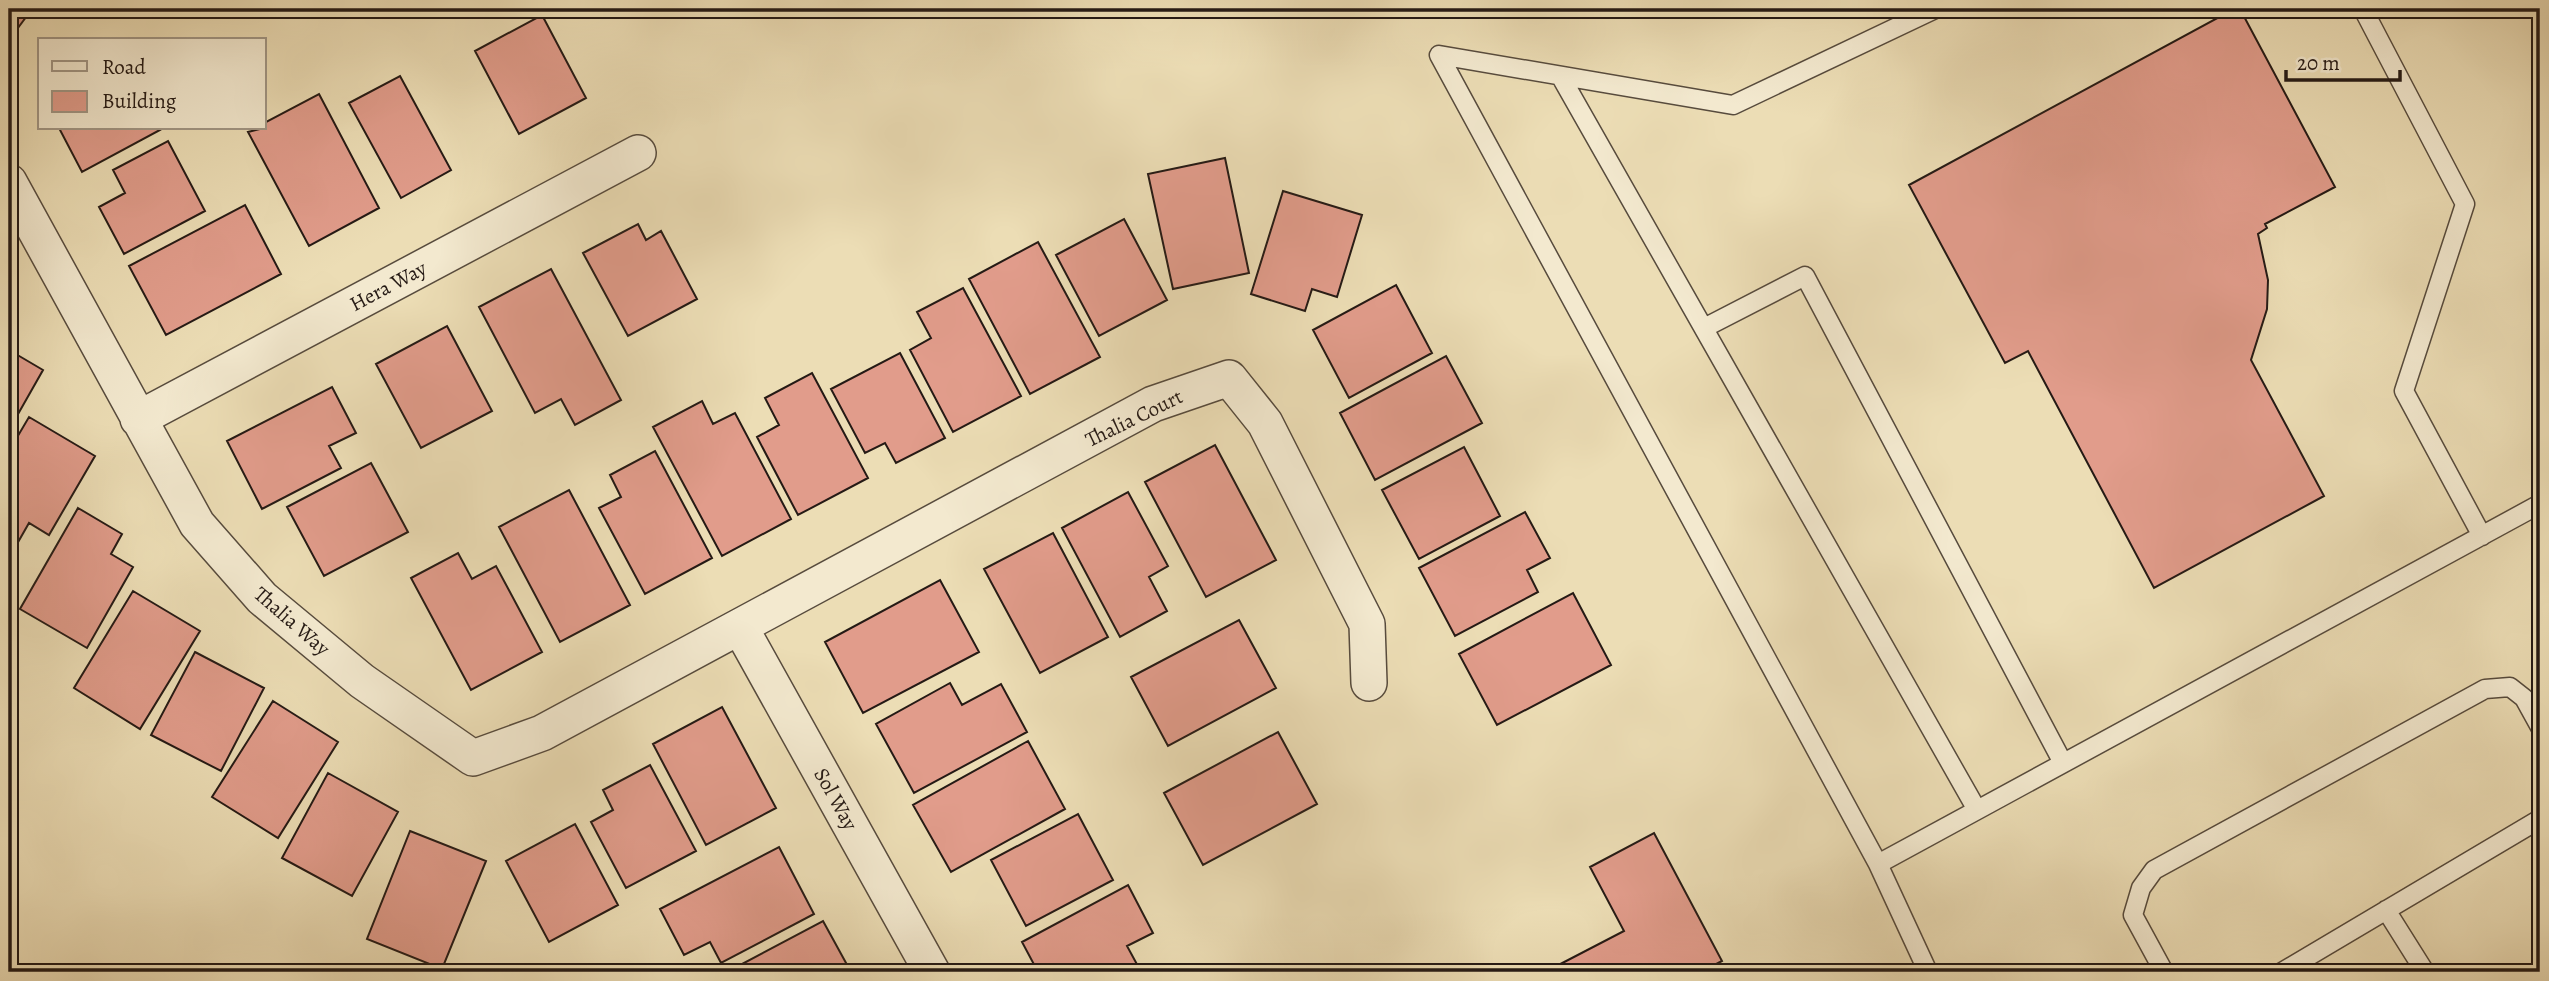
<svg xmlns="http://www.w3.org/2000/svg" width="2549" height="981" font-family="Alegreya,serif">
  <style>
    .building { fill: #e19c8b; stroke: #251a15; stroke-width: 2 }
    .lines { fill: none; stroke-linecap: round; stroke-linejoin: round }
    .service-casing { stroke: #574b3d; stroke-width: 21 }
    .minor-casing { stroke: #574b3d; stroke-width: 38 }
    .service { stroke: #f3e9cf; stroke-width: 18 }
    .minor { stroke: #f3e9cf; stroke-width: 35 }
    .labels { text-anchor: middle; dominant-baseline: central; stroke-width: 5; stroke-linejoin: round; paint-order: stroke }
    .street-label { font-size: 21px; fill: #251a15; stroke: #f3e9cf }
  </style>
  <rect width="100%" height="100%" fill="#ecddb5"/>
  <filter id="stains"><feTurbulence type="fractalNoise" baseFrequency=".00286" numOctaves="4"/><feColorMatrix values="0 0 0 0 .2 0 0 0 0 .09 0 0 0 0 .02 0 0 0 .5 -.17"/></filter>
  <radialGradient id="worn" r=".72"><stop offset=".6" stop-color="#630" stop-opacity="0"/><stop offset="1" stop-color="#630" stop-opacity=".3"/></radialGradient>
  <!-- building -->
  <path class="building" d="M9,9H32L9,40Z
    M2234,9H2240L2335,187L2265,224L2267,228L2258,234L2268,280L2267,309L2251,360L2324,496L2154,588L2028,351L2005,363L1909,185Z
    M542,15L586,98L519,134L475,51Z
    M400,76L451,170L401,198L349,103Z
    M319,94L379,208L309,246L248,132L264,128V123Z
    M59,128H158L160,130L82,172Z
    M168,141L205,211L124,254L99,207L125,193L113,170Z
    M1225,158L1249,273L1173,289L1148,174Z
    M1283,191L1362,215L1337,297L1312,289L1305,311L1251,294Z
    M245,205L281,274L166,335L129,266Z
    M1124,219L1167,300L1099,336L1056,255Z
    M638,224L646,240L661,231L697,299L628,336L583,253Z
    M1038,242L1100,357L1030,394L969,279Z
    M551,269L621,400L575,425L561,399L535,413L479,307Z
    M1396,285L1432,353L1349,398L1313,330Z
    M963,288L1021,396L953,432L910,350L931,338L917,312Z
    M447,326L492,411L421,448L376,364Z
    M9,350L43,370L9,430Z
    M900,353L945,438L896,463L885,443L865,453L831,389Z
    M1446,356L1482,423L1375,480L1340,413Z
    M812,373L868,478L798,515L757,437L779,425L765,398Z
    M332,387L356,433L329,446L341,468L262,509L227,441Z
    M702,401L713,424L735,413L791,519L722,556L653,427Z
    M29,417L95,456L49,535L29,523L9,558V451Z
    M1215,445L1276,560L1206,597L1145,482Z
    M1464,447L1500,516L1419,559L1382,490Z
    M655,451L712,558L645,594L599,508L621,497L610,475Z
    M371,463L408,532L324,576L287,507Z
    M569,490L630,605L560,642L499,527Z
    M1128,492L1168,566L1149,577L1167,611L1120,637L1062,528Z
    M78,508L122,534L111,554L133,567L87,648L20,609Z
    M1525,512L1550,558L1527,570L1538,592L1455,636L1419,568Z
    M1053,533L1108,637L1040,673L984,569Z
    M458,553L472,579L496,566L542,652L471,690L411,578Z
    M940,580L979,652L863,713L825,642Z
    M133,591L200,631L140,729L74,688Z
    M1573,593L1611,665L1497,725L1459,654Z
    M1239,620L1276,688L1168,746L1131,677Z
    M195,652L264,688L221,771L151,735Z
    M950,683L962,705L1001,684L1027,732L914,793L876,724Z
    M273,701L338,742L278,838L212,797Z
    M722,707L776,808L706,845L653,744Z
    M1278,732L1317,804L1203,865L1164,793Z
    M1028,741L1065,809L951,872L913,805Z
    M650,765L696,851L626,888L591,822L613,810L603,790Z
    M328,773L398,812L352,896L282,858Z
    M1078,814L1113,880L1026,926L991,860Z
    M575,824L618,905L549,942L506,861Z
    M410,831L486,861L442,969L367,939Z
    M1654,833L1722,961L1701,972H1545L1624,931L1590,867Z
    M779,847L814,914L721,963L710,942L684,955L660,909Z
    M1128,885L1153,933L1127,946L1139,968L1130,972H1038L1022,942Z
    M823,921L851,972H727Z"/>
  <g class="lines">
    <!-- service casing -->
    <g class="service-casing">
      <path id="service" d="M2363,9L2465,204L2404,391L2482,536
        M1561,77L1977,810
        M1704,328L1805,276L2063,763
        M1878,864L1439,55L1733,105L1935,9
        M2386,910L2425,972
        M1928,972L1878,864L2540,504
        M2164,972L2133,915L2141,888L2154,870L2485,689L2510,687L2524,698L2540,727
        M2282,972L2540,819"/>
    </g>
    <!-- minor casing -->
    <g class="minor-casing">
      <path id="minor" d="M9,182L197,524L262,598L362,681L473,758L542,733L1153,404L1229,378L1265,423L1367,624L1369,683
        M138,419L638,153
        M740,627L932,972"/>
    </g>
    <!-- service -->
    <use href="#service" class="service"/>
    <!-- minor -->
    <use href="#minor" class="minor"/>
  </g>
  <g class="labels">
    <!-- street labels -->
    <g class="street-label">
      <text transform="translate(388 286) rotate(-28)">Hera Way</text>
      <text transform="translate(1134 418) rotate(-26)">Thalia Court</text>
      <text transform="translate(292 621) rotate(41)">Thalia Way</text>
      <text transform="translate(836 799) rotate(61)">Sol Way</text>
    </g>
  </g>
  <!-- margin -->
  <rect width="2549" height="981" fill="none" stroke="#ecddb5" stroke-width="35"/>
  <rect x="10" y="10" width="2528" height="960" fill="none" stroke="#251a15" stroke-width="3.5"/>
  <rect x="18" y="18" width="2514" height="946" fill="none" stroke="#251a15" stroke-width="2"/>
  <!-- legend -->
  <rect x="38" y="38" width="228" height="91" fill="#f3e9cf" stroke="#a19685" stroke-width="2"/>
  <rect x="52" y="61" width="35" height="10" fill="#f3e9cf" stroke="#a19685" stroke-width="2"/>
  <text x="102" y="74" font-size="21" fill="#251a15">Road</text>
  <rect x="52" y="91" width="35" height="21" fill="#e19c8b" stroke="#a19685" stroke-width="2"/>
  <text x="102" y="108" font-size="21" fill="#251a15">Building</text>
  <!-- scale -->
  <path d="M2286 70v10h114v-10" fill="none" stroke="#251a15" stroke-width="3.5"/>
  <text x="2297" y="70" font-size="21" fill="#251a15" stroke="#f3e9cf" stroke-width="5" paint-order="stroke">20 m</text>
  <rect width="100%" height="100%" filter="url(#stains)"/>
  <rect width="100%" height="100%" fill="url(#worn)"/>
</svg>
